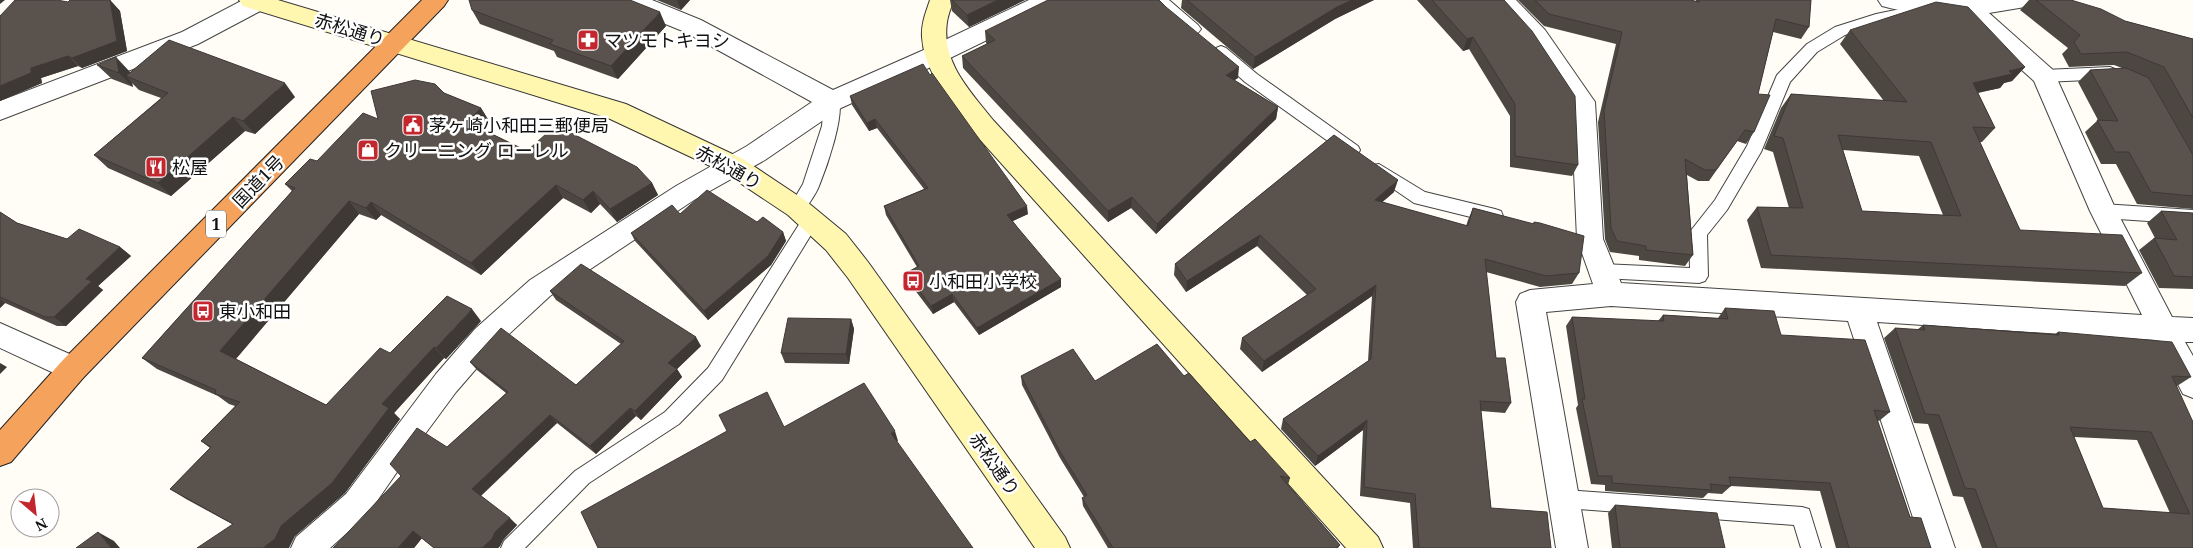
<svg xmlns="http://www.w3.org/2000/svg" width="2193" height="548" font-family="'Noto Serif','Noto Sans JP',serif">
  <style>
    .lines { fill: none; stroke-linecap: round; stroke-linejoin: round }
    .lane-casing { stroke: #444; stroke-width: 2 }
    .street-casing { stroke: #444; stroke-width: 2 }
    .secondary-casing { stroke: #333; stroke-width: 2 }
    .highway-casing { stroke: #222; stroke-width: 2 }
    .lane { fill: #fff; fill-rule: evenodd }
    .street { fill: #fff; fill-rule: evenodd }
    .secondary { fill: #fff6b0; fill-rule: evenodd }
    .highway { fill: #f5a25d; fill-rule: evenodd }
    .wall { fill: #4d4742; fill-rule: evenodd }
    .shaded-wall { fill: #3f3936 }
    .building { fill: #5a524d; stroke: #3f3936; fill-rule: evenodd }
    .labels { text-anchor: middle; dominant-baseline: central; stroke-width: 5; stroke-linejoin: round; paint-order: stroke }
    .shield { fill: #fff; stroke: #585858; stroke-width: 1 }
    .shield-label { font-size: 16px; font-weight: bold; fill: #111 }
    .street-label { font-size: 18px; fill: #111; stroke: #fff }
    .poi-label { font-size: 18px; fill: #111; stroke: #fff; text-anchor: start }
  </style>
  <rect width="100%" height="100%" fill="#fffdf5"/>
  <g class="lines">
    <!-- lane casing -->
    <g class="lane-casing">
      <path id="lane" d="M1154,0H1169L1198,25L1201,29L1198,33L1193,34L1188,33L1160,10Z
        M1920,5L1925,6L1927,10L1925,14L1878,24L1845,35L1817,52L1790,82L1761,152L1727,210L1707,235L1708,276L1705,281L1699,283L1602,278L1596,276L1593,271L1596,266L1602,264L1690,268L1689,233L1715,200L1747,146L1777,75L1807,44L1835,27L1876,14Z
        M1221,46L1226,48L1257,74L1358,146L1360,150L1358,154L1352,156L1346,154L1245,82L1216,56L1213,52L1216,48Z
        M2110,67L2115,69L2118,73L2115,77L2110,79L2044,82L2039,80L2036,76L2039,72L2044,70Z
        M832,95L838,97C846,113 826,169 819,186C815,196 808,204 803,213L797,215L791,213L789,208L803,184L822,126L824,101L826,97Z
        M1379,164L1425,192L1495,209L1501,211L1503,216L1501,221L1495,223L1414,203L1373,175L1371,170L1373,165Z
        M2103,204L2193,210V224L2103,218L2097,216L2095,211L2097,206Z
        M811,213L817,215L819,220L817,225L722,380L679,424L589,483L525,548H501L504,541L575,471L665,412L708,368L805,215Z
        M1565,490L1802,507L1809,509L1821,548H1801L1794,525L1565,508L1558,506L1555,499L1558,492Z"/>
    </g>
    <!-- street casing -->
    <g class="street-casing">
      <path id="street" d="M243,0H268L270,2L266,8L198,44L0,120V101L182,32Z
        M617,0H652L701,20L833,90L926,49L1029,0H1061L1057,6L944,61L841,108L765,160L694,200L550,296L495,347L456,392L397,472L368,514L330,548H291L296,537L346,494L436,374L475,329L530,280L676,186L747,146L812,102L685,32L621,6Z
        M1490,0H1516L1545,30L1595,102L1603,239L1621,283L2142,315L2090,211L2034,81L1962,16C1935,15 1908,13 1882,6L1878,0H2035L2031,6L1989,13L2053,70L2116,210L2172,317L2193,318V342H2185L2193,356V398L2183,394L2155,340L1877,322L1955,548H1923L1848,321L1611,306L1546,312L1588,548H1556L1516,302L1520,294L1530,290L1593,284L1577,239L1571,103L1529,42Z
        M0,323L83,360L87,369L83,378L73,382L0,348Z"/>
    </g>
    <!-- secondary casing -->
    <g class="secondary-casing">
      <path id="secondary" d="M239,0H278L626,104L743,159L806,201L846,234L868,262L1065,537L1070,548H1035L848,278L826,250L788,215L725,173L608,118L243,6Z
        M930,0H954C951,7 948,15 947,22C941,62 970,91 993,120L1378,537L1383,548H1346L975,134C954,106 924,74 922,37C921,24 926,12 930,0Z"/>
    </g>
    <!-- highway casing -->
    <g class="highway-casing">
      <path id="highway" d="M422,0H448L444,6L83,378L11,462L0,466V430L63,360Z"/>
    </g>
    <!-- lane -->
    <use href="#lane" class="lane"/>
    <!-- street -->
    <use href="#street" class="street"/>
    <!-- secondary -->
    <use href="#secondary" class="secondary"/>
    <!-- highway -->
    <use href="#highway" class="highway"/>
  </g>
  <!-- wall -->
  <path class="wall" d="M110,0L120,11L127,51L82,68L78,66L41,78L42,83L0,101V16L68,2Z
    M657,0H690L681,10Z
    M950,0H1025L969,27L952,11Z
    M1182,0H1374L1335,19L1253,69L1181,8Z
    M1417,0H1504L1578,165L1572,176L1510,167V116L1469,49L1463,51Z
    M1518,0H1690L1696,1V0H1811L1809,27L1801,39L1773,32L1758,94L1754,132L1746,144L1737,141L1709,181H1698L1687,175L1693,255L1685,266L1639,260V256L1610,252L1605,239L1598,122L1616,44L1544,26Z
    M2029,0H2071L2125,21L2193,39V209L2137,204L2116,164H2101L2085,132L2098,120L2078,82L2090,70L2122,68L2114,65L2069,67L2062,54L2068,48L2020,10Z
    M472,10L666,26L618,79L557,57L554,51L480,24Z
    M1850,30L2025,67L2012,81L2004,83L2000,88L1978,93L1995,128L1982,142H1980L2020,230L2142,273L2125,286L1761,268L1747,220L1757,207L1789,208L1773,152L1764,149L1781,108L1791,94L1884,101L1840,44ZM1843,150L1919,156L1943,215L1862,211Z
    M985,31L1238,78L1234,80L1278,107L1276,119L1156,234L1131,208L1108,222L963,68L962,56L987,44L986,43Z
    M97,65L130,72L295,97L255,134L245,131L171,196L108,168L94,155L161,98L139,90L132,83L133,87L112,79Z
    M444,93L481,108L489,121L481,129L527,151L652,183L658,195L617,222L600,204L591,213L563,198L481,275L381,215L376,220L359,214L236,359L326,405L390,353L481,321L446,359L444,358L394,413L400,419L345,493L295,536L232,524L186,499L170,489L210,448L201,441L235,406L229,404L218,396L157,369L142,358L292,191L285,184L378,119Z
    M850,96L1028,214L1013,221L1061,287L979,335L954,302L933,314L908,281L906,273L917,267L886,215L884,206L924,189L877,128L869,131L852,105Z
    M1334,135L1394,192L1382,202L1466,226L1468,220L1473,208L1533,224L1534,222L1579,273L1572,284L1540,287L1486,272L1496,358L1511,403L1505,413L1481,411L1491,508L1551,548H1413L1410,503L1360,496L1363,430L1315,466L1281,429L1283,419L1368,361L1372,296L1262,372L1240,349L1242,338L1307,295L1257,246L1186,292L1174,275L1175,264Z
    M2161,211L2193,213V289L2159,288L2139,250L2154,238H2155L2147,223Z
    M0,212L17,223L67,239L120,247L131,256L98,286L103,290L66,326H57L5,303L0,308Z
    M680,214L757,222L783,232L786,241L771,265L708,320L635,241L631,233Z
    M550,291L701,346L677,369L682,377L641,420L636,416L596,454L557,423L481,496L517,525L503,540L500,546L498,548H434L422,538L414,548H333L447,447L506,393L477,370L470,362L576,385L621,344L556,300Z
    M1725,308L1781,335L1890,412L1879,421L1877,420L1910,517L1931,548H1836L1820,491L1731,486L1722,494L1708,493L1703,498L1605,491V485L1591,484L1576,408L1578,405L1566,326L1572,317L1658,321L1663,315L1718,318Z
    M851,319L854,329L849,364L785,363L781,353Z
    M1923,325L2055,334L2058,332L2191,377L2177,386L2193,548H1982L1963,497L1953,496L1928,424L1914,423L1884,338L1895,328L1917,330ZM2074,437L2137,440L2170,513L2103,508Z
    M1021,376L1095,381L1184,376L1250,442L1290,478L1288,485L1340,545L1338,548H1108L1083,506L1082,498L1084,497L1060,458L1022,385Z
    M1615,505L1725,548H1612L1608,513Z"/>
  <!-- shaded-wall -->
  <path class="shaded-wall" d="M0,0H5L0,4Z
    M110,0L120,11L127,51L82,68L72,58Z
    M677,0H690L681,10Z
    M998,0H1025L969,27L967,15Z
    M1352,0H1374L1335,19L1253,69L1255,57L1337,7Z
    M660,12L666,26L618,79L611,66Z
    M1473,37L1469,49L1463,51L1467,39Z
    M68,56L78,66L41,78L42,83L0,101V86L31,68Z
    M116,57L130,72L126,76L132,83L133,87L119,73Z
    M1239,67L1238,78L1224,87L1226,75Z
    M2025,67L2012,81L2004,83L2000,88L1961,96L1973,83L2009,71Z
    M285,83L295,97L255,134L243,121Z
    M1278,107L1276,119L1156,234L1157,224Z
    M481,108L489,121L475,135L467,122Z
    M233,117L245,131L171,196L158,183Z
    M875,119L877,128L869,131L867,123Z
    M1398,180L1394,192L1371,212L1375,200Z
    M652,183L658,195L617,222L610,209Z
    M556,185L563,198L481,275L471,263Z
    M593,191L600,204L591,213L583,200Z
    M1132,197L1131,208L1108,222V211Z
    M349,201L359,214L233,362L220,351Z
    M371,202L381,215L376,220L366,208Z
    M1027,206L1028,214L1008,223L1007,215Z
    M783,232L786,241L771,265L708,320L704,311Z
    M1260,235L1257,246L1186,292L1187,281Z
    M120,247L131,256L98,286L103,290L66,326L54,317L86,279Z
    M1061,279V287L979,335L977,328Z
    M1376,285L1372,296L1262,372L1264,361Z
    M952,294L954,302L933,314L931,306Z
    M0,299L5,303L0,308Z
    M472,309L481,321L446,359L436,348Z
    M851,319L854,329L849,364L846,354Z
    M696,337L701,346L677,369L682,377L641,420L635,411L668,363Z
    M434,347L444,358L394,413L400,419L345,493L295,536L289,548H263L382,404Z
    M0,363L7,367L0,374Z
    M630,408L636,416L596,454L590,446Z
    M550,415L557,423L480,496L472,489Z
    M1367,420L1363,430L1315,466L1318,456Z
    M895,431L898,441L894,443L891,433Z
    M510,518L517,525L503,540L500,546L498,548H482L495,532Z
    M413,531L422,538L414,548H398Z
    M98,532L114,541L120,548H111Z"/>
  <!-- building -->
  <path class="building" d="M15,0H57L68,2L70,0H110L117,41L72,58L68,56L31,68V73L0,86V16Z
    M469,0H630L660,12L611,66L550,44L553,40L472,10Z
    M952,0H998L967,15Z
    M1048,0H1159L1166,7L1239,67L1226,75L1278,107L1157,224L1132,197L1108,211L962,56L995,40L985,31Z
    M1187,0H1352L1337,7L1255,57Z
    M1432,0H1504L1532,31L1575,96L1578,165L1515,156V104L1473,37L1467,39Z
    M1535,0H1690L1699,2V0H1811L1809,27L1776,19L1758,94L1770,95L1754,132L1745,130L1716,170H1705L1685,159L1693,255L1646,250V246L1617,241L1611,228L1604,110L1622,32L1549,14Z
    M2036,0H2071L2101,9L2125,21L2193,39V118L2164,67L2127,52L2081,54L2074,42L2080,35Z
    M1936,2L1968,7L2025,67L2009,71L2012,74L1973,83L1995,128L1973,127L2020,230L2122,235L2142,273L1771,255L1757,207L1803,208L1783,138L1774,136L1791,94L1907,102L1850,30ZM1838,135L1931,142L1961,216L1862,211Z
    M169,40L285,83L243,121L233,117L158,183L94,155L168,93L126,76Z
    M116,57L119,73L97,65Z
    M923,64L930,75L932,73L1027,206L1007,215L1061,279L977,328L952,294L931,306L906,273L919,266L884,206L928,188L875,119L867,123L850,96Z
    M2126,68L2149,78L2193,155V196L2151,192L2129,152H2115L2097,120L2118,121L2090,70Z
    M415,80L435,84L444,93L481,108L467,122L527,151L556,125L637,167L652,183L610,209L593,191L583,200L556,185L471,263L371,202L366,208L349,201L220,351L326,405L380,348L390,353L447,296L472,309L436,348L434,347L382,404L389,408L332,483L281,526L275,539L263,548H197L233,524L170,489L211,447L201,441L240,402L215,394L216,390L142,358L295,188L285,184L310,159L317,161L363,113L378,119L371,91Z
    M1334,135L1398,180L1375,200L1468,226L1473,208L1534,224V222L1540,223L1584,236L1579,273L1546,276L1485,259L1496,358H1505L1511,403L1480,401L1491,508L1547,512L1551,548H1419L1415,494L1364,487L1367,420L1318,456L1283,419L1371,359L1376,285L1264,361L1242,338L1316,289L1260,235L1187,281L1175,264Z
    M707,190L757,222L763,217L783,232L768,256L704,311L631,233L672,205L680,214Z
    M2161,211L2193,213V277L2174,276L2154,238L2177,240Z
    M0,212L17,223L67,239L79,229L120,247L86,279L92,281L54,317H45L0,297Z
    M581,264L696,337L668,363L677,369L635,411L630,408L590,446L550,415L472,489L510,518L495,532L492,539L482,548H434L413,531L398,548H333L401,476L390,464L417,428L447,447L508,392L470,362L501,328L576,385L624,341L550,291Z
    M1725,308L1774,311L1781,335L1865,340L1890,412L1874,410L1910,517L1921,518L1931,548H1849L1830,483L1729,477L1731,486L1710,484L1712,490L1612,483V476H1598L1582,399H1585L1572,317L1664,321L1663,315L1728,319Z
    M788,318L851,319L846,354L781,353Z
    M1923,325L2059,335L2058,332L2172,342L2191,377L2172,376L2193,422V548H1997L1975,489L1965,488L1939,415L1925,414L1895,328L1925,330ZM2070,427L2151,432L2190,514L2103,508Z
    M1157,344L1184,376L1189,373L1250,442L1255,439L1290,478L1280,476L1340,545L1335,548H1113L1082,498L1087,495L1059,450L1021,376L1073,349L1095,381Z
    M864,383L895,431L891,433L973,548H598L581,512L727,431L719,415L767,392L784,427Z
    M1615,505L1717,513L1725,548H1620Z
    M98,532L111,548H76Z"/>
  <!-- icons -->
  <defs>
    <g id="pharmacy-square" transform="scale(1.125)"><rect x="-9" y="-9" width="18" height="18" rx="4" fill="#c4262e" stroke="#fff"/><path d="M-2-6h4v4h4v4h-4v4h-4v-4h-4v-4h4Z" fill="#fff"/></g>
    <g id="civic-square" transform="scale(1.125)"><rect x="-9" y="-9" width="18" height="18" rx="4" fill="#c4262e" stroke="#fff"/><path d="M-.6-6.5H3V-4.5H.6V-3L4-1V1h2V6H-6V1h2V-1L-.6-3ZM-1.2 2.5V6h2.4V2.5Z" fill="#fff"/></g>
    <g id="shop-square" transform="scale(1.125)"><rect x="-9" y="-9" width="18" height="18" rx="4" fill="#c4262e" stroke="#fff"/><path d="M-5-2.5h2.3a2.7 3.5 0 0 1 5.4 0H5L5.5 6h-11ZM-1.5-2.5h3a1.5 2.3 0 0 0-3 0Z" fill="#fff"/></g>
    <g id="restaurant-square" transform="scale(1.125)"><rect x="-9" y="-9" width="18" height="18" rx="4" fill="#c4262e" stroke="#fff"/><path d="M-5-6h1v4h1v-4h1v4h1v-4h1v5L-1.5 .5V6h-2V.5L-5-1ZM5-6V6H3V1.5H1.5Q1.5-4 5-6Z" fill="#fff"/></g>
    <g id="bus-square" transform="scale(1.125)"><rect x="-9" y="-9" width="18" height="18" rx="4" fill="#c4262e" stroke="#fff"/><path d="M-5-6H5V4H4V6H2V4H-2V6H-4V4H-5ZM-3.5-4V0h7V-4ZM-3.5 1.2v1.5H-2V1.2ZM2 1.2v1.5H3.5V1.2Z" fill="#fff"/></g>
  </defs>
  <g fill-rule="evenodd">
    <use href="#pharmacy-square" x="588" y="40"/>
    <use href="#civic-square" x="413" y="125"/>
    <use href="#shop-square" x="368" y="150"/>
    <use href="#restaurant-square" x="156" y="167"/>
    <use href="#bus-square" x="913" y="281"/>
    <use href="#bus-square" x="203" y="311"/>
  </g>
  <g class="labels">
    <!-- shield labels -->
    <rect class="shield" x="206" y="210.5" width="20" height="27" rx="4"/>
    <g class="shield-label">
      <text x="216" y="224">1</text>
    </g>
    <!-- street labels -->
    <g class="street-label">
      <text transform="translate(350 29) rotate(17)">赤松通り</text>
      <text transform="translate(729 167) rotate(29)">赤松通り</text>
      <text transform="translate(258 181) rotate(-46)">国道1号</text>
      <text transform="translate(995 464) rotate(55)">赤松通り</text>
    </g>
    <!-- poi labels -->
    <g class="poi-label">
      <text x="604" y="40">マツモトキヨシ</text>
      <text x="429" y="125">茅ヶ崎小和田三郵便局</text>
      <text x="384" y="150">クリーニング ローレル</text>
      <text x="172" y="167">松屋</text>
      <text x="929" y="281">小和田小学校</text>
      <text x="219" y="311">東小和田</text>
    </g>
  </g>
  <!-- north arrow -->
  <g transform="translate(35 513) rotate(152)"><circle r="24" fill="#ffffff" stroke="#a0a0a0"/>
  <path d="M0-4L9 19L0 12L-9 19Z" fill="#c4262e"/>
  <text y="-8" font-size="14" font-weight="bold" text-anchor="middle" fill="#111111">N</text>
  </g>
</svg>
